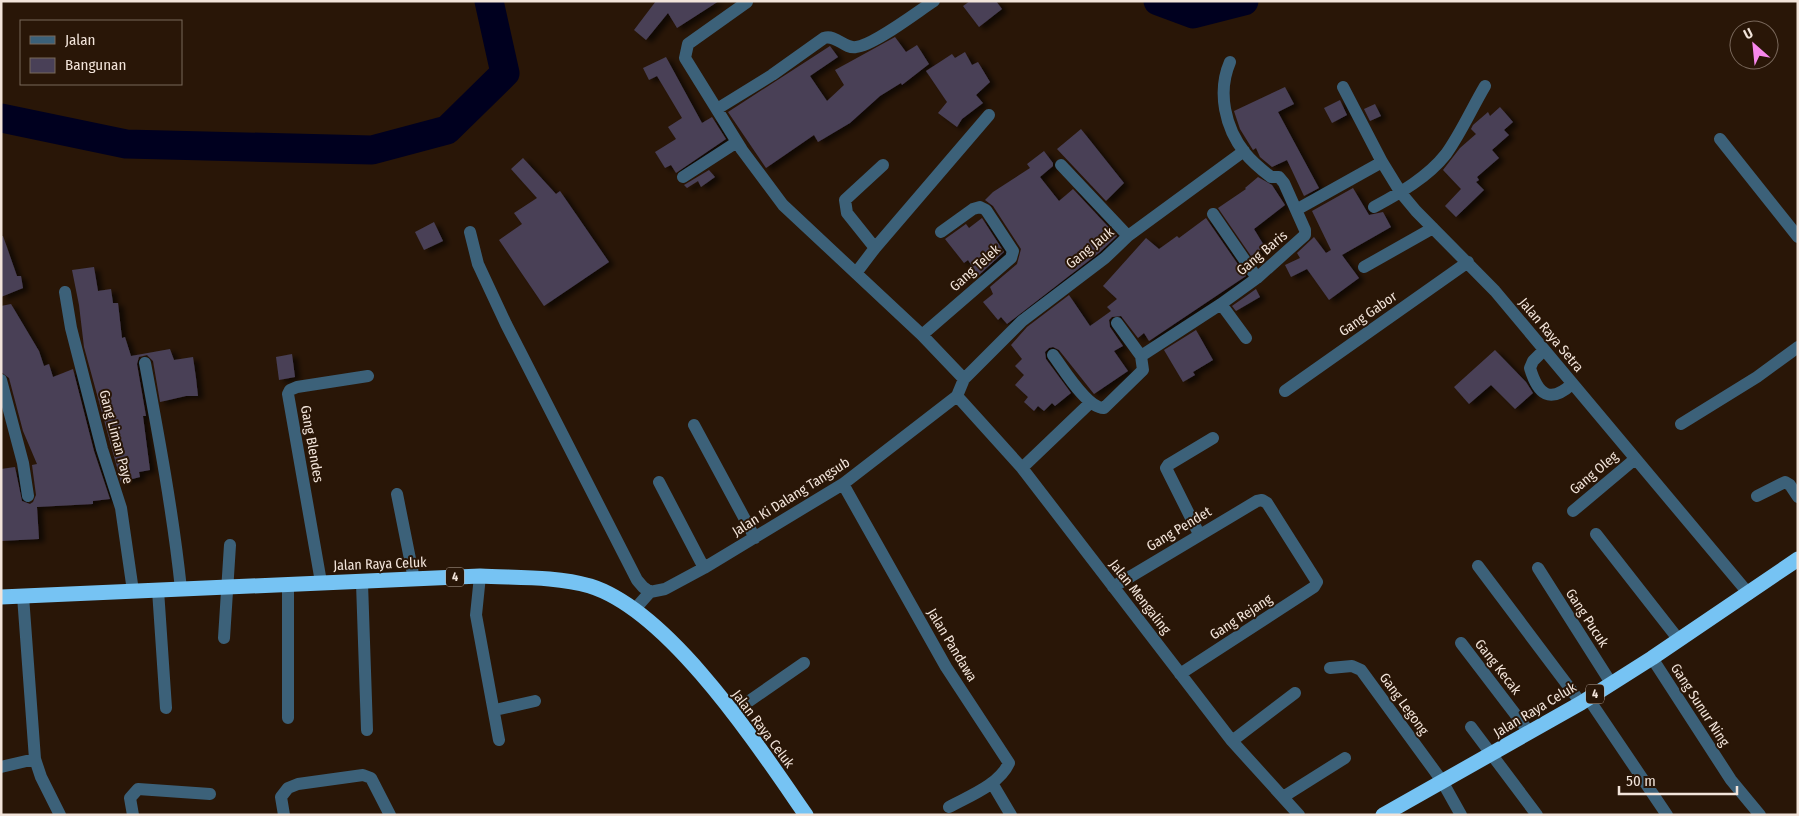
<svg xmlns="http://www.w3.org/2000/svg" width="1799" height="816" font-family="'Fira Sans Condensed',sans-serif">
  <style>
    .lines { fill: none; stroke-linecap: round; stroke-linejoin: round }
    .river { stroke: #00001f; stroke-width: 29 }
    .building { fill: #494057; filter: url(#shadow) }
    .minor { stroke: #3c6179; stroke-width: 12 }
    .highway { stroke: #76c3f3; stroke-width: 15 }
    .labels { text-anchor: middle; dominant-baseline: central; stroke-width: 4; stroke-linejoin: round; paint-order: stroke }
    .shield { fill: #291607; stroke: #b6a69b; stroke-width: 1 }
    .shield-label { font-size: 12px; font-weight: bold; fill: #f2e4da }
    .street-label { font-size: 14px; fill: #f2e4da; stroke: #291607 }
  </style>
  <defs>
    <filter id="shadow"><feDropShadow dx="5.5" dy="3" stdDeviation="2.5" flood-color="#0009"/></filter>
  </defs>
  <rect width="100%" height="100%" fill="#291607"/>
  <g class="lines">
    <!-- river -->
    <path class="river" d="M1158,1L1193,14L1244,1
      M1,118L126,144L372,150L447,130L505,73L489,1"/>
  </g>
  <!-- building -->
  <path class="building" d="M656,1H719L677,28L668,13L646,40L634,30Z
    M970,1H996L1002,9L979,27L963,6Z
    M895,37L906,52L917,45L929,64L902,85L901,83L880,96L850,123L818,142L814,135L766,168L728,112L830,46L838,57L810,76L827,101L844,85L835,70Z
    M965,52L972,65L978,62L990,82L976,95L983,103L962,119L957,127L938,113L947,102L926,71L952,54L955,58Z
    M666,57L702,123L712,117L726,139L676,173L671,165L665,168L655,152L676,139L668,127L682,118L657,76L649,80L643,68Z
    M1285,87L1294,104L1278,112L1319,188L1304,196L1287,160L1272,167L1260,157L1256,148L1253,150L1240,129L1234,111Z
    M1340,100L1347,115L1332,123L1324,108Z
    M1375,104L1381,116L1370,121L1364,109Z
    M1500,107L1513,122L1504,130L1509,135L1492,150L1499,158L1477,177L1479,180L1476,182L1484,190L1456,217L1445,206L1461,189L1443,170L1460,148L1476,134L1471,129L1473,125L1488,112L1490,116Z
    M1081,129L1124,183L1106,201L1057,149Z
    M1044,151L1053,163V166L1040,177L1059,201L1073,189L1117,236L1100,252L1007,324L1001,317L998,320L983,302L993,294L990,287L1017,264L1021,249L993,206L985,200L993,192L1030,168L1027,164Z
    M523,158L556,194L560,191L609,262L544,306L499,240L522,224L514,213L537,198L511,169Z
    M709,170L715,177L701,187L698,181L687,188L684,185Z
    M1258,177L1272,185L1285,205L1254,229L1265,247L1251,256L1218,208L1246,189L1245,188Z
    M1353,188L1369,215L1383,212L1391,227L1342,255L1359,278L1329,300L1307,269L1291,277L1285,265L1300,258L1297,253L1314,237L1326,253L1331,250L1312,211Z
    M982,218L1004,252L978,276L968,260L964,263L945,239L966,224L969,228Z
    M1206,218L1246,276L1149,341L1144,333L1138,338L1121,316L1112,317L1109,320L1110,327L1123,346L1114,351L1128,371L1094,394L1059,350L1053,347L1049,348L1045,352L1046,359L1071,393L1055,406L1052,403L1044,411L1038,406L1034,411L1024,402L1028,397L1015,385L1024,375L1015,366L1022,359L1011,345L1027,327L1069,295L1090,326L1111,311L1107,307L1117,299L1103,286L1146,238L1159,249L1177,236L1179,238Z
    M434,222L443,241L424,250L415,232Z
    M1,236H3L17,276H21L23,288L1,297Z
    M94,267L98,291L111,289L113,303H118L122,338L125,337L131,356L170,349L174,360L193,357L196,378L198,396H186L160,402L153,361L147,355L139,357L137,364L146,416H143L150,470L139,472L140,477L121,482L84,347L79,305L72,270Z
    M1256,289L1260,297L1236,311L1232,306Z
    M11,304L39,351L44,366L49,364L53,377L73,369L94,451L110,499L93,501V504L37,507L39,539L1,541V469L15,467L22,501L30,504L33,502L36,495L32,465L37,464L23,431L9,378L1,372V306Z
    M1196,330L1213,360L1193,372L1195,375L1183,382L1164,350Z
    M1495,350L1526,382L1533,393L1515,409L1491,385L1469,404L1454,387Z
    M292,354L295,377L279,380L276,357Z"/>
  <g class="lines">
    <!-- minor -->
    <path class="minor" d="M747,2L688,44L685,58L742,150L783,205L922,335L964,379L957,396
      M1343,87L1382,162L1401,193L1416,211L1495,291L1749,594
      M717,109L772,75L824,38C836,34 844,49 856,47C873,46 917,12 934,1
      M1720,139L1798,237
      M1061,165L1128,236
      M683,177L737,142
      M1374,207C1400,193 1428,177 1446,154C1461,133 1472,108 1485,86
      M1296,210L1382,162
      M1213,214L1257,278
      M470,232L478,264L506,324L637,580L643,587L650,592
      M875,248L847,213L845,200L883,165
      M1364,267L1433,228
      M856,273L875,248L989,115
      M65,292L71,328L102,449L121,508L133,591
      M1221,304L1246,338
      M922,335L1011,258L1013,251L986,210L980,207L973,209L941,232
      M1544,350L1533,361L1530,368C1538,395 1550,404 1572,384
      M1053,355C1063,368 1087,409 1104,408L1143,370L1141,356L1117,323
      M1141,356L1221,304L1257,278L1305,235V230L1284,183L1279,177H1271C1262,170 1252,162 1245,153C1225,128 1217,92 1230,62
      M145,363C159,438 173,513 181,589
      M964,379L1022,321L1105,258L1128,236L1244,151
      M1,380L23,463L28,496
      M1285,391L1468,262
      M957,396L1022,468L1232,741L1299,815
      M1681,424L1757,377L1798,347
      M694,425L755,538
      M1022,468L1090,403
      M659,482L704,568
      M843,484L946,667L1009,763C999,785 969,796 949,807
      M397,494L414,579
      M1757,496L1785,482L1790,485L1798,497
      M1573,511L1635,459
      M1199,534L1166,468L1168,465L1213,438
      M1596,534L1679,640
      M1478,566L1581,703
      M1538,568L1611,683
      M480,576L476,615L499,740
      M321,582L288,394L290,390L297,387L368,376
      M362,583L367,730
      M288,584V718
      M1113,587L1257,501L1262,500L1267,503L1317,582L1314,587L1180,674
      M158,590L166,708
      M23,596L35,759L41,777L60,815
      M635,609L650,592L665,589L704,568L843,484L957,396
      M224,638L230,545
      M1461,643L1529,732
      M1652,658L1731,780L1760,815
      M1330,668L1352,666L1361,670L1442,781L1461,815
      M1588,698L1667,815
      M495,710L535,701
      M732,713L804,663
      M1471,727L1537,815
      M1232,741L1295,693
      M1,767L35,759
      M992,783L1011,815
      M1283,797L1345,758
      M133,815L130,798L138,789L210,794
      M284,815L281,797L288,788L298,784L363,775L371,778L390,815"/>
    <!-- highway -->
    <path class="highway" d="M1,597L480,576C516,578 555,576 590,586C670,611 758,746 806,815
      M1383,815L1581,703L1652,658L1798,559"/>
  </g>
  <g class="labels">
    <!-- shield labels -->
    <g class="shield">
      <rect x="446" y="567.5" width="18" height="19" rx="4"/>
      <rect x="1586" y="684.5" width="18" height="19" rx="4"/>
    </g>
    <g class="shield-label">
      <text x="455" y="577">4</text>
      <text x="1595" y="694">4</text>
    </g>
    <!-- street labels -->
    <g class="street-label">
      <text transform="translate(1090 248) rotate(-39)">Gang Jauk</text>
      <text transform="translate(1262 253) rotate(-40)">Gang Baris</text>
      <text transform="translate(975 268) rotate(-42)">Gang Telek</text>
      <text transform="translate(1368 314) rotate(-35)">Gang Gabor</text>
      <text transform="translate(1551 335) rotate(50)">Jalan Raya Setra</text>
      <text transform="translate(116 437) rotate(75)">Gang Liman Paye</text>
      <text transform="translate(312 444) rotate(80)">Gang Blendes</text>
      <text transform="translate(1594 473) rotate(-40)">Gang Oleg</text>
      <text transform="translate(791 497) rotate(-32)">Jalan Ki Dalang Tangsub</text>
      <text transform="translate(1179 529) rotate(-31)">Gang Pendet</text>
      <text transform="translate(380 564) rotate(-2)">Jalan Raya Celuk</text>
      <text transform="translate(1140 597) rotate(52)">Jalan Mengaling</text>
      <text transform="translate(1241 617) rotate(-33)">Gang Rejang</text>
      <text transform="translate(1587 618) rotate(57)">Gang Pucuk</text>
      <text transform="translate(952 645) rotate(59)">Jalan Pandawa</text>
      <text transform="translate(1498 667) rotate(52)">Gang Kecak</text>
      <text transform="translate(1404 704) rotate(54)">Gang Legong</text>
      <text transform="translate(1700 705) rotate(57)">Gang Sunur Ning</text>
      <text transform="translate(1535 710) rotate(-31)">Jalan Raya Celuk</text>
      <text transform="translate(763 729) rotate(53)">Jalan Raya Celuk</text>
    </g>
  </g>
  <!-- border -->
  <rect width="1799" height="816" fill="none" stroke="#f2e4da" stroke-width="5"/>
  <!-- legend -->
  <rect x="20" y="20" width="162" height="65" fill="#291607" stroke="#79685b"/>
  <rect x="30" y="36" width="25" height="8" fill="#3c6179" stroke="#79685b"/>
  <text x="65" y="45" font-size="15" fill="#f2e4da">Jalan</text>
  <rect x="30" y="58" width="25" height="15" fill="#494057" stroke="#79685b"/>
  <text x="65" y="70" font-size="15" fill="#f2e4da">Bangunan</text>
  <!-- north arrow -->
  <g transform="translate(1754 45) rotate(333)"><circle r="24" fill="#291607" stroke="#79685b"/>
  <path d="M0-4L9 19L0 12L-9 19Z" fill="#f788ec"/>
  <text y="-8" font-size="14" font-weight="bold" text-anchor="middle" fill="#f2e4da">U</text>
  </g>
  <!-- scale -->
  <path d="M1619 786v8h118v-8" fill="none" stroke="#f2e4da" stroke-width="2.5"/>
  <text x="1626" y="786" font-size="15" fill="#f2e4da" stroke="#291607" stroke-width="4" paint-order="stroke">50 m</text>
</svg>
